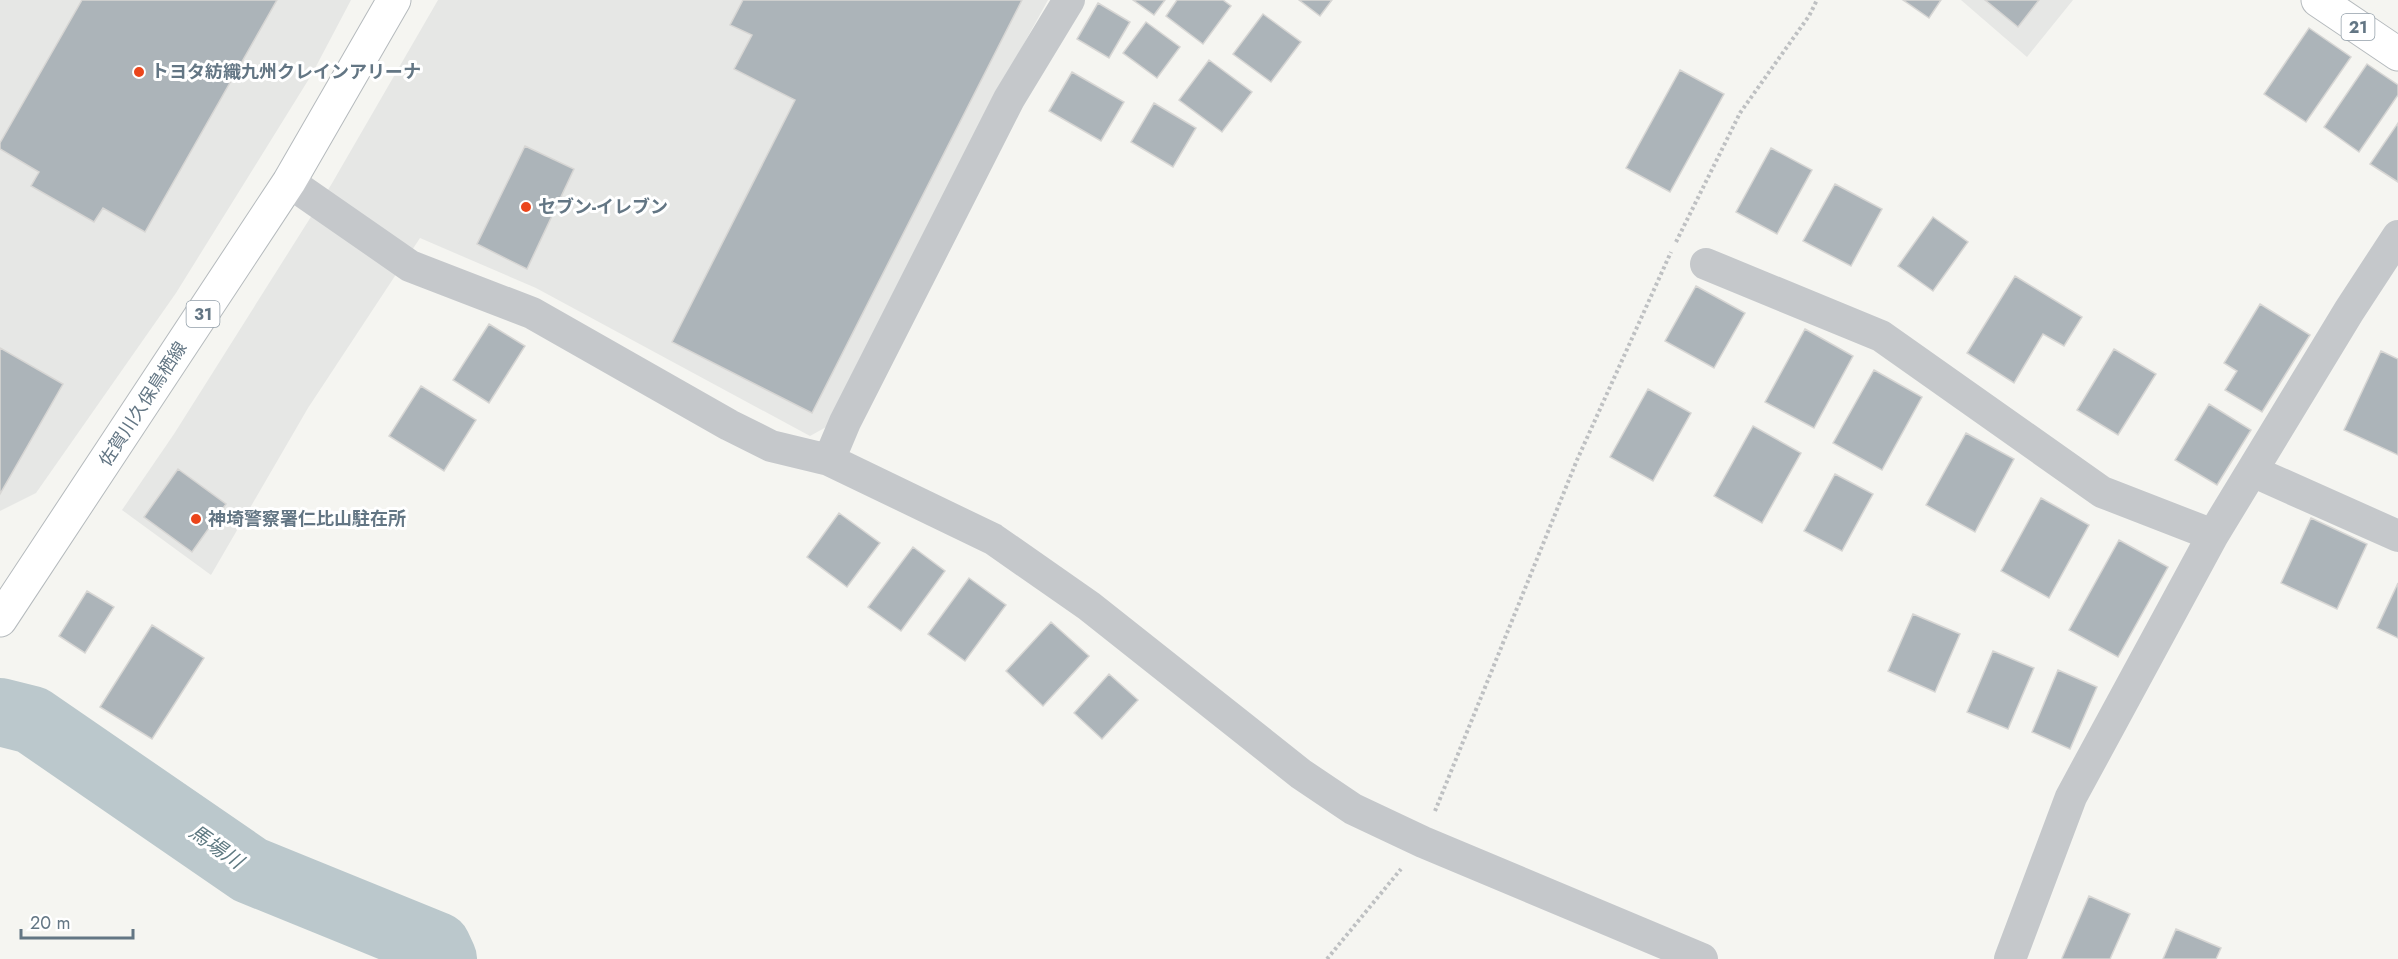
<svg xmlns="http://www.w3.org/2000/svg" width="2398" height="959" font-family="Jost,'Noto Sans JP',sans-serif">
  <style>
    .built { fill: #e6e7e5 }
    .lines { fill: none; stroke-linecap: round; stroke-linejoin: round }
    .river { stroke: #bbc8cc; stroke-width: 68 }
    .building { fill: #acb4b9; stroke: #d7d6d4; stroke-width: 1.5 }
    .primary-casing { stroke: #b5babd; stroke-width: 35 }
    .path { stroke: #bec0c2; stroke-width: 4; stroke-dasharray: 3 3; stroke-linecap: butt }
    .street { stroke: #c5c8cb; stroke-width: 32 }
    .primary { stroke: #fff; stroke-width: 33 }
    .poi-dot { fill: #eb451b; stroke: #fff; stroke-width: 2 }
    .labels { text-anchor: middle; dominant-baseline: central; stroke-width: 6; stroke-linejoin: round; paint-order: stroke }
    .shield { fill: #fff; stroke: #929fa9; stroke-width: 1.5 }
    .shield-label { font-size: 16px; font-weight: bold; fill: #637684 }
    .poi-label { font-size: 18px; font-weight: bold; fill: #637684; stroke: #fff; text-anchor: start }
    .street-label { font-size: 18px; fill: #637684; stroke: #fff }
    .water-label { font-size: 20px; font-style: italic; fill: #5e7981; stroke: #fff }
  </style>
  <rect width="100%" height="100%" fill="#f5f5f1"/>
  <!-- built -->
  <path class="built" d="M0,0H351L312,74L176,293L36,493L0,511Z
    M438,0H1048L994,98L828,426L810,436L536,288L420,238L308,408L211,575L122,510L174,434L331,185Z
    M1961,0H2073L2027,57Z"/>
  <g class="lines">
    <!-- river -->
    <path class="river" d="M0,712L32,720L250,870L437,946L443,959"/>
  </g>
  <!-- building -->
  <path class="building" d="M82,0H277L145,232L103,208L94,222L31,186L39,172L0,149V143Z
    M743,0H1022L812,413L672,342L795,100L734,69L752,35L730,25Z
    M1133,0H1165L1154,15Z
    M1177,0H1223L1231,6L1203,44L1166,16Z
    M1299,0H1332L1320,16Z
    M1903,0H1941L1929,18Z
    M1985,0H2039L2018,27Z
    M1098,3L1130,22L1109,58L1077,39Z
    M1263,14L1301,42L1271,82L1233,54Z
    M1146,22L1180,47L1157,78L1123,53Z
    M2309,28L2351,57L2306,122L2264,94Z
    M1209,60L1252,92L1222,132L1179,100Z
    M2367,64L2398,85V95L2359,152L2324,127Z
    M1680,70L1724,94L1670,192L1626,168Z
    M1072,72L1124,102L1101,141L1049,111Z
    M1154,103L1196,128L1173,167L1131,142Z
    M2398,123V182L2370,164Z
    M525,146L574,169L527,269L477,244Z
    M1771,148L1812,170L1777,234L1736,212Z
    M1835,184L1882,209L1851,266L1803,241Z
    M1933,217L1968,242L1933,291L1898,266Z
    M2015,276L2082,317L2064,346L2043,334L2014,383L1967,353Z
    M1696,286L1745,313L1714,368L1665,341Z
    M2260,304L2310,335L2262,412L2225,390L2237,371L2224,363Z
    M489,324L525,346L489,403L453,380Z
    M1805,329L1853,356L1814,428L1765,402Z
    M0,348L63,384L0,494Z
    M2114,349L2156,374L2118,435L2077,410Z
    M2381,351L2398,359V455L2344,430Z
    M1874,370L1922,397L1882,470L1833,443Z
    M421,386L476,420L444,471L389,436Z
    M1648,389L1691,413L1653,481L1610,457Z
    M2209,404L2251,430L2217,485L2175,460Z
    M1753,426L1801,453L1762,523L1714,496Z
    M1966,433L2014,459L1975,532L1926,505Z
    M178,469L226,504L192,552L144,517Z
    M1835,474L1873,494L1842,551L1804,531Z
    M2041,498L2089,525L2049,598L2001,571Z
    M839,513L880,543L847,587L807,557Z
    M2311,518L2367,544L2337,609L2281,583Z
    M2119,540L2168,567L2118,657L2069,630Z
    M913,547L945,571L901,631L868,607Z
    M969,578L1006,605L965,661L928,634Z
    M2398,583V638L2377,628Z
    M87,591L114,607L85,653L59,636Z
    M1913,614L1960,634L1935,692L1888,671Z
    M1051,622L1089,656L1043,706L1006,671Z
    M152,625L204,658L152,739L100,707Z
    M1993,651L2034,668L2008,729L1967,712Z
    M2058,670L2097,687L2070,749L2032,732Z
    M1109,674L1138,700L1102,739L1074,713Z
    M2089,896L2130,914L2110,959H2063L2062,958Z
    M2176,929L2221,948L2216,959H2163Z"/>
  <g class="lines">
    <!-- primary casing -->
    <g class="primary-casing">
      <path id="primary" d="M2318,0L2398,54
        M0,620L289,182L394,0"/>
    </g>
    <!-- path -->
    <path class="path" d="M1676,242L1740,113L1809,16L1817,0
      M1435,811L1577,460L1671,252
      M1327,959L1401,869"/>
    <!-- street -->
    <path class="street" d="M289,182L410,266L532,313L729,425L771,446L829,460L993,539L1089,606L1301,774L1353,809L1423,842L1702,959
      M1706,264L1881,336L2102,492L2213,535
      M829,460L845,422L1009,99L1069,0
      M2252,471L2398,536
      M2010,959L2071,797L2213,535L2349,311L2398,236"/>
    <!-- primary -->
    <use href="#primary" class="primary"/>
  </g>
  <!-- markers -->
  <g class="poi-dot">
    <circle cx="139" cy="72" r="6"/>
    <circle cx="526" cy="207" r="6"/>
    <circle cx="196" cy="519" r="6"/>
  </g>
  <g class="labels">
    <!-- shield labels -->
    <g class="shield">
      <rect x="2341.5" y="14" width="33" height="26" rx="4.5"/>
      <rect x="186.5" y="301" width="33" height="26" rx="4.5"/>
    </g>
    <g class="shield-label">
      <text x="2358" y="27">21</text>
      <text x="203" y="314">31</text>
    </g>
    <!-- poi labels -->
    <g class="poi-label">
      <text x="151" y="72">トヨタ紡織九州クレインアリーナ</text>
      <text x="538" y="207">セブン-イレブン</text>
      <text x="208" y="519">神埼警察署仁比山駐在所</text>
    </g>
    <!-- street labels -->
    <g class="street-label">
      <text transform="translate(143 404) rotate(-57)">佐賀川久保鳥栖線</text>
    </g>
    <!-- water labels -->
    <g class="water-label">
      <text transform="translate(216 847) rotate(35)">馬場川</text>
    </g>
  </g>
  <!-- scale -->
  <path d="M21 929v9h112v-9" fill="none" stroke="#637684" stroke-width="3"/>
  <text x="30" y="929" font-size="18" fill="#637684" stroke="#ffffff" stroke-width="4.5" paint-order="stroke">20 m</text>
</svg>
